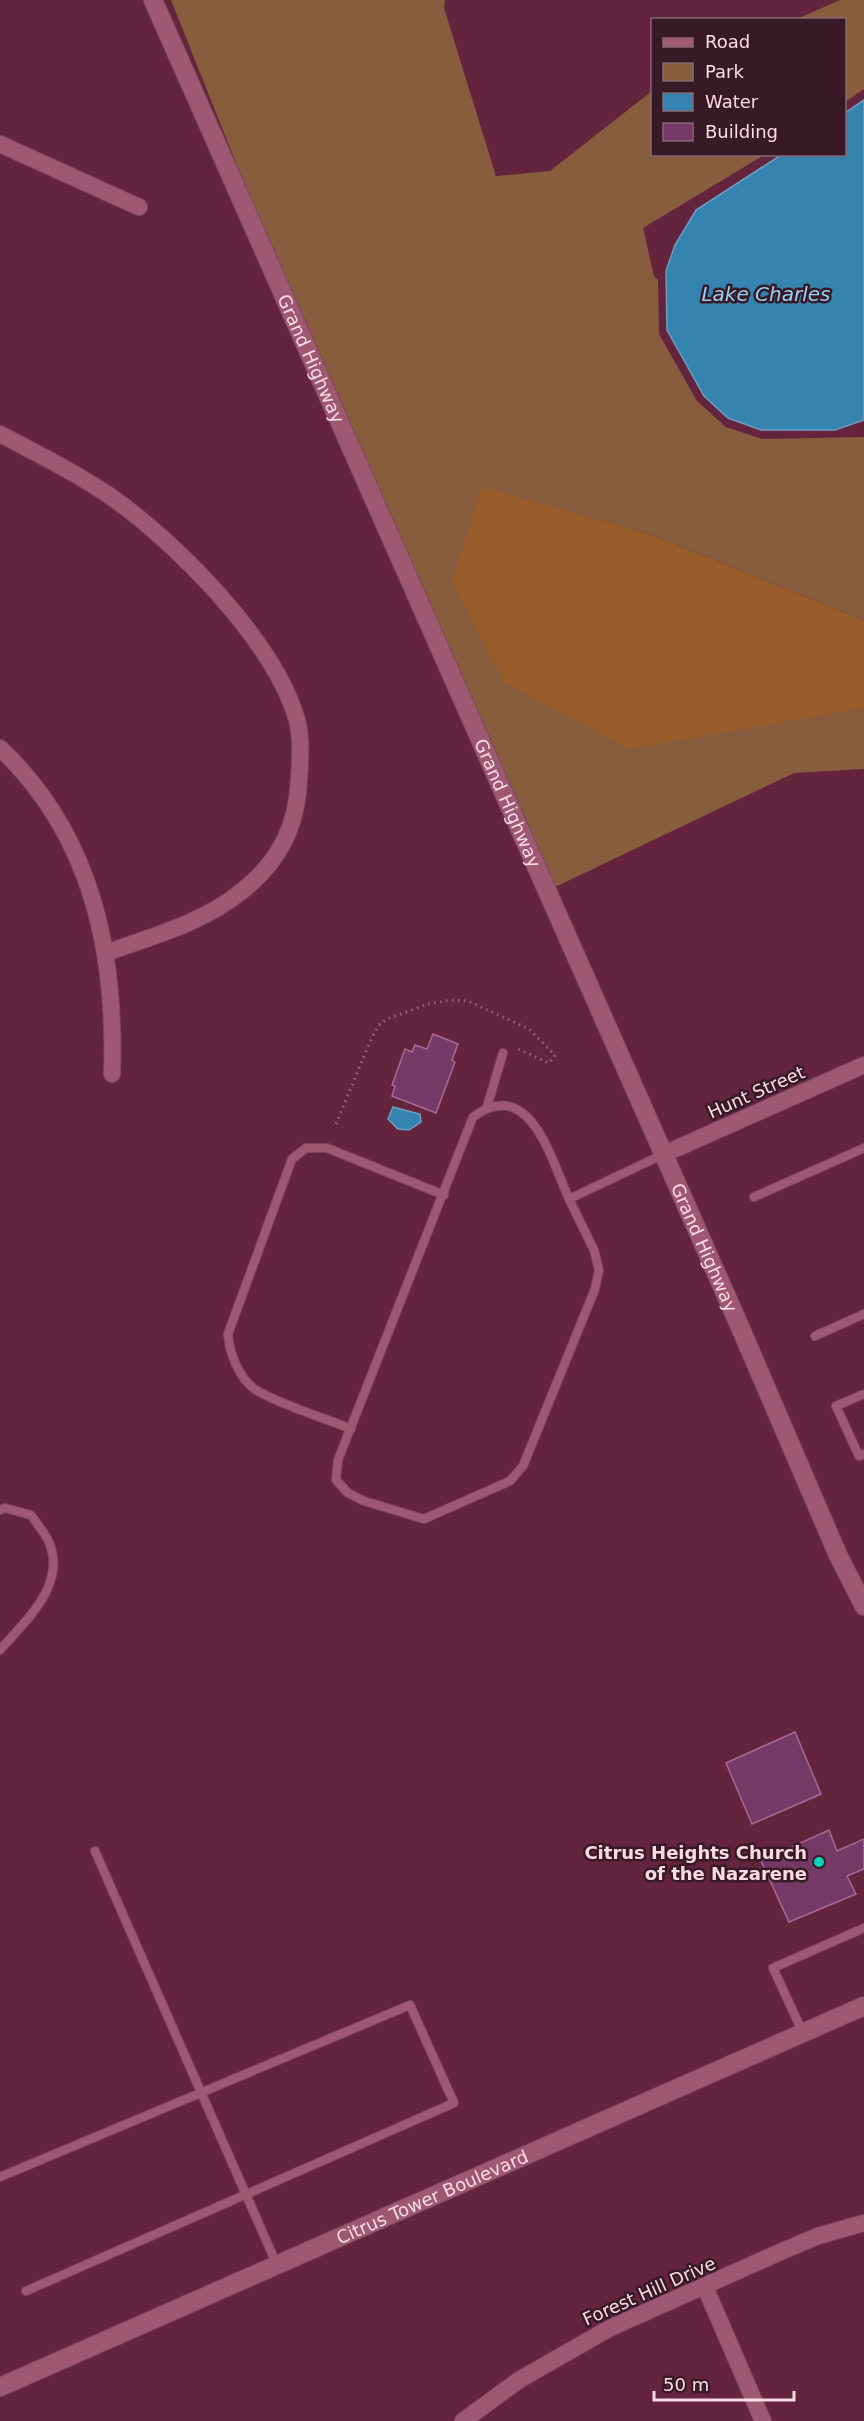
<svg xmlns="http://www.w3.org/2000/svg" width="864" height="2421" font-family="'DejaVu Sans',sans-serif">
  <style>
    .green { fill: #875d3e }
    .forest { fill: #985b2a }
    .water { fill: #3583af; stroke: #719dbf; stroke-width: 1.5 }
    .building { fill: #743965; stroke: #a76a96; stroke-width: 1.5 }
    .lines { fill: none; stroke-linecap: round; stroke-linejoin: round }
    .lane-casing { stroke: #7d465f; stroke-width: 10 }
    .street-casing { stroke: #7d465f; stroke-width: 18 }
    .secondary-casing { stroke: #7d465f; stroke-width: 20 }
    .path { stroke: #9a657a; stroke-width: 3; stroke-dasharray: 1.5 4.5; stroke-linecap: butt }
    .lane { stroke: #9e5872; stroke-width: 8 }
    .street { stroke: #9e5872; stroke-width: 16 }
    .secondary { stroke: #9e5872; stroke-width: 18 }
    .poi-dot { fill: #03d5b6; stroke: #371a25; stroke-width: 2 }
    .labels { text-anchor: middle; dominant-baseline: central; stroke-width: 5; stroke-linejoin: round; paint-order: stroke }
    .street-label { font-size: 18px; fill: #fcdbe5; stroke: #371a25 }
    .poi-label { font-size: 18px; font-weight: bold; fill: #fcdbe5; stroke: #371a25; text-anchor: end }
    .water-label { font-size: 20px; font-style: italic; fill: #96d0f5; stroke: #371a25 }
  </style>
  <rect width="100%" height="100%" fill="#64243e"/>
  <!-- green -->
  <path class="green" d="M171,0H445L444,8L496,176L550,171L652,91V154L764,155L643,228L654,276L658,280L659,334L697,401L726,427L762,439L864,437V620L650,534L482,488L829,713L864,708V769L794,773L553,888L252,203Z
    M840,0H864V89L845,102L844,20L797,19Z"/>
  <!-- forest -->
  <path class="forest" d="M482,487L650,534L864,620V708L629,749L505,683L452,581Z"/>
  <!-- water -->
  <path class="water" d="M864,100V420L835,430H761L728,418L704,396L667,330L666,271L675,245L696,210L781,155L844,154L845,113Z
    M393,1107L420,1114L421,1122L409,1130L398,1129L388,1119Z"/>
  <!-- building -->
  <path class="building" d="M433,1034L458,1044L452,1060L455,1062L436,1113L392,1096L395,1086L392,1085L405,1049L412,1052L415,1045L427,1049Z
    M795,1732L821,1794L752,1824L726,1763Z
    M829,1830L837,1851L864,1839V1869L847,1876L856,1894L789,1922L761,1861Z"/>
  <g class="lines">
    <!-- lane casing -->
    <g class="lane-casing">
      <path id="lane" d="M487,1107L503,1053
        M754,1197L864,1148
        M569,1199L594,1250L599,1270L595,1289L523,1466L510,1481L424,1519L364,1501L348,1493L336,1480L338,1460L473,1117C530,1075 551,1159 569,1199L664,1154
        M815,1336L864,1314
        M864,1394L836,1406L859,1456L864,1454
        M351,1429C324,1418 279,1404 256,1390C239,1379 229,1352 228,1334L292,1159L306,1148H327L444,1195
        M0,1510L5,1508L31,1515C36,1522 42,1530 47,1538C70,1582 26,1620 0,1650
        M95,1851L277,2265
        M803,2033L773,1968L864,1928
        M0,2177L410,2005L454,2103L26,2291"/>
    </g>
    <!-- street casing -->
    <g class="street-casing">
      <path id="street" d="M0,144L139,207
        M0,434C36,453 73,471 107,494C174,540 274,640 297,720C302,740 300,759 299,779C297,826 280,861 242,891C203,923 153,936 106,953
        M0,748C92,835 116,952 112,1074
        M664,1154L864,1065
        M705,2287L763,2421
        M463,2421L519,2380L610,2328L778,2253L818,2236L864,2223"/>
    </g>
    <!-- secondary casing -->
    <g class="secondary-casing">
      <g id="secondary">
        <path id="s1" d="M153,0L737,1320L838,1555L864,1606"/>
        <path id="s2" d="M0,2387L864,2006"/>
      </g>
    </g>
    <!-- path -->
    <path class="path" d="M336,1124L372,1037L379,1025L387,1019L428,1004L451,1000L468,1001L529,1029L555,1055L549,1063L516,1048"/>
    <!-- lane -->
    <use href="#lane" class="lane"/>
    <!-- street -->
    <use href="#street" class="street"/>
    <!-- secondary -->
    <use href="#secondary" class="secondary"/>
  </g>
  <!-- markers -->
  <circle class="poi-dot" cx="819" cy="1862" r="6"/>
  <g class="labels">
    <!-- street labels -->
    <g class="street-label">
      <text stroke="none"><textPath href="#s1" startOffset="392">Grand Highway</textPath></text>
      <text stroke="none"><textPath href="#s1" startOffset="878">Grand Highway</textPath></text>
      <text transform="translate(756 1092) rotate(-24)">Hunt Street</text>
      <text stroke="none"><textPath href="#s1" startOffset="1364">Grand Highway</textPath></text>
      <text stroke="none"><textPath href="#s2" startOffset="472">Citrus Tower Boulevard</textPath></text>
      <text transform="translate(649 2291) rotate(-24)">Forest Hill Drive</text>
    </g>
    <!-- poi labels -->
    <g class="poi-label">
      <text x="807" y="1852">Citrus Heights Church<tspan x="807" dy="21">of the Nazarene</tspan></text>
    </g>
    <!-- water labels -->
    <g class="water-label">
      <text x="766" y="294">Lake Charles</text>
    </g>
  </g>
  <!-- legend -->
  <rect x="651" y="18" width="195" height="138" fill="#371a25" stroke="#866772" stroke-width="1.5"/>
  <rect x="663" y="38" width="30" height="9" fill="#9e5872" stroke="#866772" stroke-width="1.5"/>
  <text x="705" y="48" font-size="18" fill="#fcdbe5">Road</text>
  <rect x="663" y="63" width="30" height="18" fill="#875d3e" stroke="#866772" stroke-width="1.5"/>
  <text x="705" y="78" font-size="18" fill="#fcdbe5">Park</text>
  <rect x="663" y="93" width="30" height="18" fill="#3583af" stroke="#866772" stroke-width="1.5"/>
  <text x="705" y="108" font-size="18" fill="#fcdbe5">Water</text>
  <rect x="663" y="123" width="30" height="18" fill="#743965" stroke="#866772" stroke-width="1.5"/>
  <text x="705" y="138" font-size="18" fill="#fcdbe5">Building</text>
  <!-- scale -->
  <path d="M654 2391v9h140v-9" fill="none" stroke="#fcdbe5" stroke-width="3"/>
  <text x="663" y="2391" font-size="18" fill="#fcdbe5" stroke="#371a25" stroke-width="4.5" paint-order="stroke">50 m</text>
</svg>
